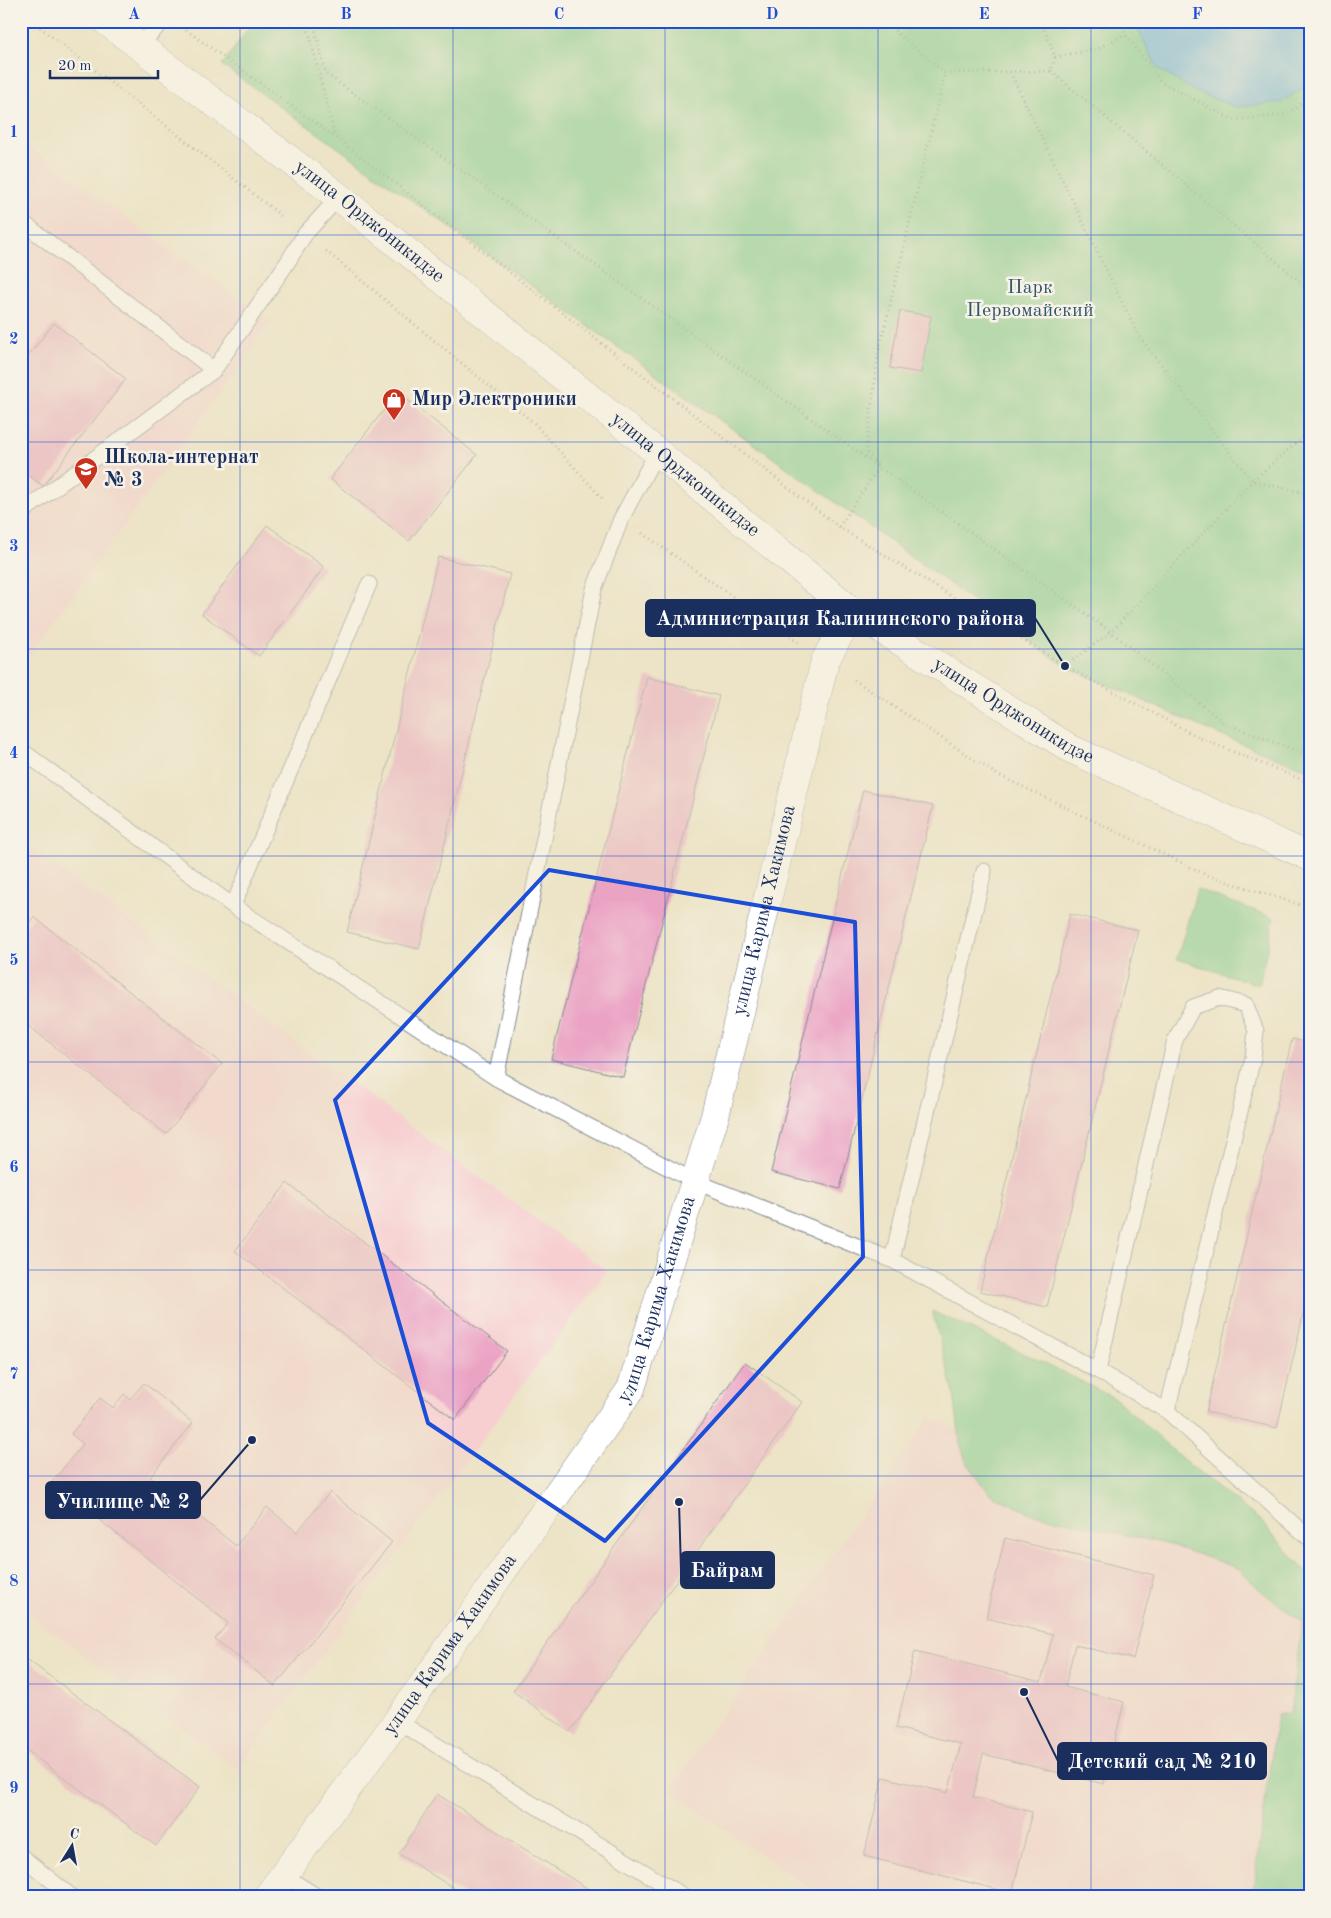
<svg xmlns="http://www.w3.org/2000/svg" width="1331" height="1918" font-family="'Old Standard TT',serif">
  <style>
    .built { fill: #f7cfd1 }
    .green { fill: #79cc8e; stroke: #4a7e76 }
    .water { fill: #67b3e0; stroke: #41719f }
    .building { fill: #eba3c4 }
    .lines { fill: none; stroke-linecap: round; stroke-linejoin: round }
    .lane-casing { stroke: #848a92; stroke-width: 17 }
    .street-casing { stroke: #848a92; stroke-width: 29 }
    .secondary-casing { stroke: #848a92; stroke-width: 29 }
    .path { stroke: #848a92; stroke-width: 3; stroke-dasharray: 1 4; stroke-linecap: butt }
    .lane { stroke: #fff; stroke-width: 15 }
    .street { stroke: #fff; stroke-width: 28 }
    .secondary { stroke: #fff; stroke-width: 28 }
    .marked { fill: none; stroke: #1d4ed8; stroke-width: 4; stroke-linejoin: round }
    .grid { fill: none; stroke: #1d4ed8; stroke-width: 1; stroke-opacity: 0.55 }
    .labels { text-anchor: middle; dominant-baseline: central; stroke-width: 5; stroke-linejoin: round; paint-order: stroke }
    .street-label { font-size: 20px; fill: #1b2f5e; stroke: #f7f3e8 }
    .park-label { font-size: 20px; fill: #32566a; stroke: #f7f3e8 }
    .poi-label { font-size: 20px; font-weight: bold; fill: #1b2f5e; stroke: #f7f3e8; text-anchor: start }
    .leader { fill: none; stroke: #1b2f5e; stroke-width: 2 }
    .callout-dot { fill: #1b2f5e; stroke: #f7f3e8; stroke-width: 2 }
    .callout { fill: #1b2f5e; stroke: #1b2f5e; stroke-width: 2 }
    .callout-label { font-size: 21px; text-anchor: middle; font-weight: bold; fill: #fff }
    .neatline { fill: none; stroke: #1d4ed8; stroke-width: 2 }
    .grid-label { font-size: 16px; text-anchor: middle; font-weight: bold; fill: #1d4ed8 }
  </style>
  <rect width="100%" height="100%" fill="#f7f3e8"/>
  <filter id="ink" filterUnits="userSpaceOnUse"><feTurbulence type="fractalNoise" baseFrequency=".02" numOctaves="2"/><feDisplacementMap in="SourceGraphic" scale="10" xChannelSelector="R" yChannelSelector="G"/><feConvolveMatrix kernelMatrix="1 2 1 2 8 2 1 2 1" color-interpolation-filters="sRGB"/></filter>
  <filter id="wash" filterUnits="userSpaceOnUse"><feTurbulence type="fractalNoise" baseFrequency=".0096" numOctaves="4" result="noise"/><feDisplacementMap in="SourceGraphic" scale="20" xChannelSelector="R" yChannelSelector="G"/><feGaussianBlur stdDeviation="1.12" result="paint"/><feColorMatrix in="noise" values="0 0 0 0 0 0 0 0 0 0 0 0 0 0 0 0 0 1.4 0 .05"/><feComposite in="paint" operator="in"/></filter>
  <g filter="url(#wash)">
    <rect width="100%" height="100%" fill="#ede4c7"/>
    <!-- built -->
    <path class="built" d="M21,141L272,322L26,661L21,658Z
      M21,840L607,1271L238,1769L21,1609Z
      M929,1417L1310,1593L1296,1897H821L669,1791Z"/>
    <!-- green -->
    <path class="green" d="M254,21H1310V771L1220,735L1065,666L222,65Z
      M1197,889L1274,918L1259,985L1177,959Z
      M932,1311L1047,1364L1116,1399L1185,1461L1262,1522L1310,1576V1897H1252L1277,1715L1290,1713L1302,1622L1260,1590L1240,1569L1170,1545L1030,1513L990,1494L966,1461L960,1443L954,1393Z"/>
    <!-- water -->
    <path class="water" d="M1138,21H1310V83L1282,102L1236,107L1194,91L1157,68L1138,29Z"/>
    <g id="blocks">
      <!-- building -->
      <path class="building" d="M900,311L931,316L921,373L890,368Z
        M54,323L126,379L43,486L21,470V359L24,361Z
        M398,392L477,455L409,541L330,479Z
        M267,525L324,567L259,656L202,614Z
        M438,557L510,574L419,949L347,932Z
        M647,677L719,696L623,1077L551,1059Z
        M863,790L933,806L840,1189L771,1172Z
        M1070,914L1138,930L1047,1307L980,1291Z
        M34,917L222,1064L166,1134L21,1020V933Z
        M1292,1039L1310,1043V1285L1277,1428L1206,1412Z
        M287,1183L507,1351L455,1420L235,1251Z
        M745,1362L802,1402L570,1732L513,1691Z
        M144,1383L193,1423L150,1477L236,1546L267,1507L297,1532L330,1492L392,1542L275,1686L215,1639L228,1623L52,1482L83,1444L71,1434L100,1398L113,1408L124,1394L130,1399Z
        M1005,1538L1154,1575L1133,1659L1075,1645L1065,1687L1124,1702L1104,1784L983,1754L973,1797L1032,1812L1012,1893L864,1856L883,1777L948,1793L961,1744L896,1728L915,1651L1041,1682L1053,1634L986,1618Z
        M21,1655L200,1787L156,1846L21,1746Z
        M437,1794L601,1897H468L399,1854Z"/>
    </g>
  </g>
  <g filter="url(#ink)">
    <use href="#blocks" fill-opacity="0" stroke="#848a92" stroke-width="1"/>
    <g class="lines">
      <!-- lane casing -->
      <g class="lane-casing">
        <path id="lane" d="M138,47L163,21
          M21,221L214,370
          M21,513L214,370L287,263L305,234L339,197
          M21,750L233,906L496,1078L694,1181L892,1260L1098,1371L1167,1411L1310,1539
          M233,906L369,584
          M496,1078L594,589L621,519L657,452
          M892,1260L984,871
          M1098,1371L1175,1040L1193,1007L1219,998L1246,1005L1256,1031L1253,1058L1167,1411
          M397,1721L685,1897
          M21,1856L72,1897
          M283,1875L318,1897"/>
      </g>
      <!-- street casing -->
      <g class="street-casing">
        <g id="street">
          <path id="s1" d="M267,1897L397,1721L631,1389L715,1116L825,661L852,611"/>
        </g>
      </g>
      <!-- secondary casing -->
      <g class="secondary-casing">
        <g id="secondary">
          <path id="s2" d="M106,21L339,197L657,452L852,611L1071,749L1310,857"/>
        </g>
      </g>
      <!-- path -->
      <path class="path" d="M32,21L284,218
        M306,21L335,137
        M313,21L326,74L1111,632L1224,723L1310,756
        M883,21L945,73L1051,71L1055,57L1041,21
        M1125,21V34L1161,82L1233,120L1285,115L1310,98
        M186,30L335,137L839,527L1065,666L1202,739L1310,783
        M1055,57L1097,49L1125,34
        M1051,71L1310,290
        M1010,72L1138,335L1252,481L1310,494
        M326,251L534,423L602,498
        M839,527L879,467L866,451L878,355L945,73
        M642,533L799,643
        M1065,666L1111,632L1252,481L1310,431
        M854,680L996,774L1209,876L1310,908"/>
      <!-- lane -->
      <use href="#lane" class="lane"/>
      <!-- street -->
      <use href="#street" class="street"/>
      <!-- secondary -->
      <use href="#secondary" class="secondary"/>
    </g>
  </g>
  <!-- marked area -->
  <path d="M0 0H1331V1918H0ZM549,870L855,922L863,1257L605,1541L428,1423L335,1100Z" fill="#ede4c7" fill-opacity=".55" fill-rule="evenodd"/>
  <path class="marked" d="M549,870L855,922L863,1257L605,1541L428,1423L335,1100Z"/>
  <!-- grid -->
  <path class="grid" d="M240,21V1897M453,21V1897M665,21V1897M878,21V1897M1091,21V1897M21,235H1310M21,442H1310M21,649H1310M21,856H1310M21,1062H1310M21,1270H1310M21,1476H1310M21,1684H1310"/>
  <!-- icons -->
  <defs>
    <g id="shop-pin" transform="scale(1.25)"><path d="M0 17L-7.5 6A9.5 9.5 0 1 1 7.5 6Z" fill="#c8321e" stroke="#f7f3e8"/><path d="M-5-2.5h2.3a2.7 3.5 0 0 1 5.4 0H5L5.5 6h-11ZM-1.5-2.5h3a1.5 2.3 0 0 0-3 0Z" fill="#fff"/></g>
    <g id="school-pin" transform="scale(1.25)"><path d="M0 17L-7.5 6A9.5 9.5 0 1 1 7.5 6Z" fill="#c8321e" stroke="#f7f3e8"/><path d="M0-5L7-2L0 1L-7-2ZM-4 1L0 2.5L4 1V4Q0 6-4 4Z" fill="#fff"/></g>
  </defs>
  <g fill-rule="evenodd">
    <use href="#shop-pin" x="394" y="400"/>
    <use href="#school-pin" x="86" y="469"/>
  </g>
  <g class="labels">
    <!-- street labels -->
    <g class="street-label">
      <text stroke="none"><textPath href="#s2" startOffset="331">улица Орджоникидзе</textPath></text>
      <text stroke="none"><textPath href="#s2" startOffset="736">улица Орджоникидзе</textPath></text>
      <text stroke="none"><textPath href="#s2" startOffset="1141">улица Орджоникидзе</textPath></text>
      <text stroke="none"><textPath href="#s1" startOffset="1122">улица Карима Хакимова</textPath></text>
      <text stroke="none"><textPath href="#s1" startOffset="718">улица Карима Хакимова</textPath></text>
      <text stroke="none"><textPath href="#s1" startOffset="312">улица Карима Хакимова</textPath></text>
    </g>
    <!-- park labels -->
    <g class="park-label">
      <text x="1030" y="288">Парк<tspan x="1030" dy="23">Первомайский</tspan></text>
    </g>
    <!-- poi labels -->
    <g class="poi-label">
      <text x="412" y="400">Мир Электроники</text>
      <text x="104" y="458">Школа-интернат<tspan x="104" dy="23">№ 3</tspan></text>
    </g>
  </g>
  <!-- callouts -->
  <path class="leader" d="M1065 666L1035 618M252 1440L200 1500M679 1502L681 1570M1024 1692L1058 1761"/>
  <g class="callout-dot">
    <circle cx="1065" cy="666" r="5"/>
    <circle cx="252" cy="1440" r="5"/>
    <circle cx="679" cy="1502" r="5"/>
    <circle cx="1024" cy="1692" r="5"/>
  </g>
  <g class="callout">
    <rect x="646" y="600" width="389" height="36" rx="5"/>
    <rect x="46" y="1482" width="154" height="36" rx="5"/>
    <rect x="681" y="1552" width="93" height="36" rx="5"/>
    <rect x="1058" y="1743" width="208" height="36" rx="5"/>
  </g>
  <g class="callout-label">
    <text x="840" y="625">Администрация Калининского района</text>
    <text x="123" y="1508">Училище № 2</text>
    <text x="727" y="1577">Байрам</text>
    <text x="1162" y="1768">Детский сад № 210</text>
  </g>
  <!-- margin -->
  <rect width="1331" height="1918" fill="none" stroke="#f7f3e8" stroke-width="55"/>
  <!-- north arrow -->
  <g transform="translate(72 1846) rotate(11)" stroke="#f7f3e8" stroke-width="4" paint-order="stroke">
  <path d="M0-4L9 19L0 12L-9 19Z" fill="#1b2f5e"/>
  <text y="-8" font-size="14" font-weight="bold" text-anchor="middle" fill="#1b2f5e">С</text>
  </g>
  <!-- scale -->
  <path d="M50 70v8h108v-8" fill="none" stroke="#1b2f5e" stroke-width="2.5"/>
  <text x="58" y="70" font-size="15" fill="#1b2f5e" stroke="#f7f3e8" stroke-width="4" paint-order="stroke">20 m</text>
  <rect x="28" y="28" width="1276" height="1862" class="neatline"/>
  <g class="grid-label">
    <text x="134" y="19">A</text>
    <text x="346" y="19">B</text>
    <text x="559" y="19">C</text>
    <text x="772" y="19">D</text>
    <text x="984" y="19">E</text>
    <text x="1197" y="19">F</text>
    <text x="14" y="137">1</text>
    <text x="14" y="344">2</text>
    <text x="14" y="551">3</text>
    <text x="14" y="758">4</text>
    <text x="14" y="965">5</text>
    <text x="14" y="1172">6</text>
    <text x="14" y="1379">7</text>
    <text x="14" y="1586">8</text>
    <text x="14" y="1793">9</text>
  </g>
</svg>
